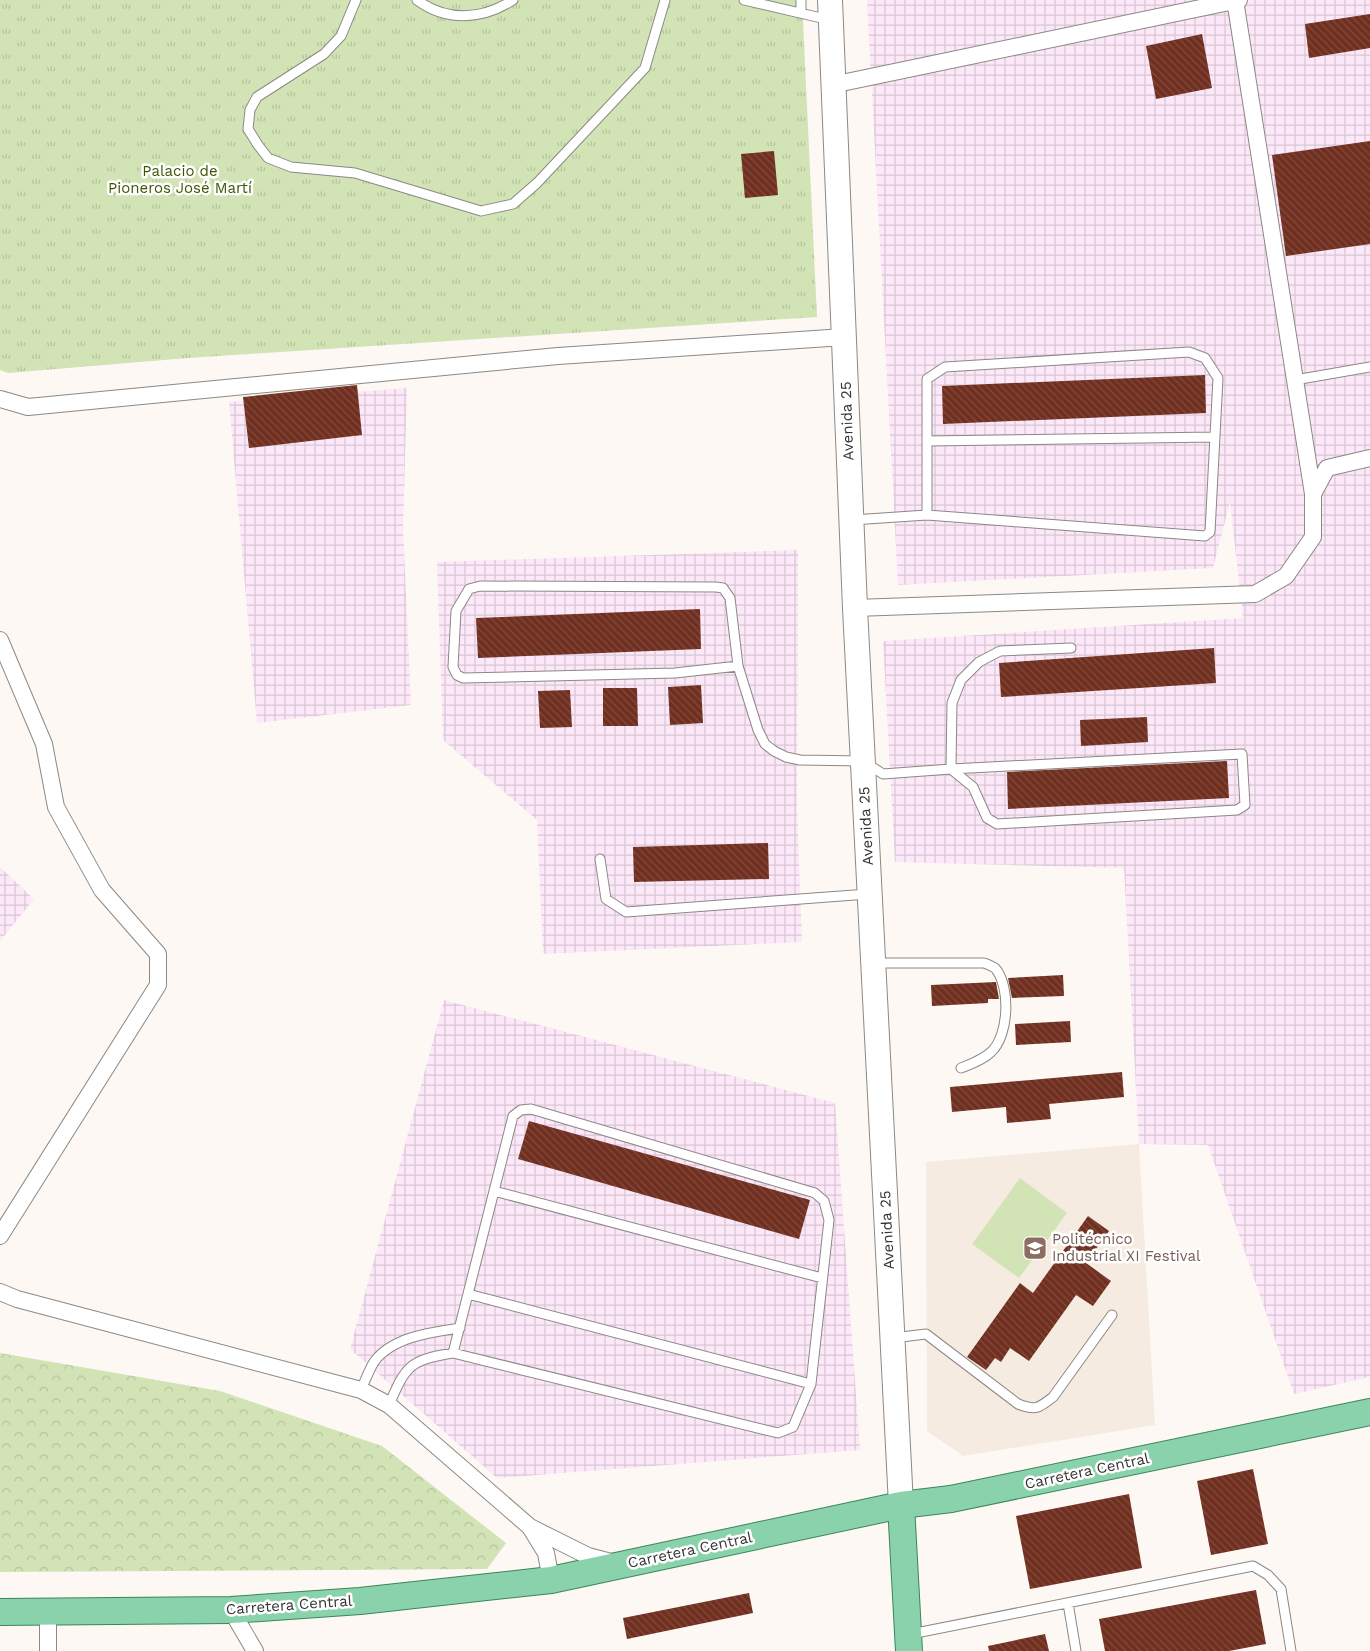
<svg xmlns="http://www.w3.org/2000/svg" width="1370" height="1651" font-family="'Work Sans',sans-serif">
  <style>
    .industrial { fill: url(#industrial-grid) }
    .built { fill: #f6ebe1 }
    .grass { fill: url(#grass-tufts) }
    .forest { fill: url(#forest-crowns) }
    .pitch { fill: #d2e4b5 }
    .building { fill: url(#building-back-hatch) }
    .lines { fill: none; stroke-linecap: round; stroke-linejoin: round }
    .lane-casing { stroke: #8c8884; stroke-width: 11 }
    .street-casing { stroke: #8c8884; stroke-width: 18 }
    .secondary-casing { stroke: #8c8884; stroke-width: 26 }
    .primary-casing { stroke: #39875c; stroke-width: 28 }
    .lane { stroke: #fff; stroke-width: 9 }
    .street { stroke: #fff; stroke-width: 16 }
    .secondary { stroke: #fff; stroke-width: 24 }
    .primary { stroke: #89d2ab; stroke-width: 26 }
    .labels { text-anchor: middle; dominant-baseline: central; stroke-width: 5; stroke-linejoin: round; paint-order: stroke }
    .park-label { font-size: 15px; fill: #3f5404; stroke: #fff }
    .street-label { font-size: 15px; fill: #353331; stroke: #fff }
    .education-label { font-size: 15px; fill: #785e54; stroke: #fff; text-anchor: start }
  </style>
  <defs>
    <pattern id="industrial-grid" width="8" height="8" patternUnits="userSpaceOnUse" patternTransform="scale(1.25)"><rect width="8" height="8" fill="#fce8f8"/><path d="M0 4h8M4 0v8" fill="none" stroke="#d9c7d5"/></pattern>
    <pattern id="grass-tufts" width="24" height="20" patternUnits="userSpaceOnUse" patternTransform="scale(1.25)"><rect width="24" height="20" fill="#d2e4b5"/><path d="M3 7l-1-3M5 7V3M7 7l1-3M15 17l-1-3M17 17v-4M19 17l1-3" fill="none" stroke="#b5c49c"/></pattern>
    <pattern id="forest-crowns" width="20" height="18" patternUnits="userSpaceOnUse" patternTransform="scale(1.25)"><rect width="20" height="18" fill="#d2e4b5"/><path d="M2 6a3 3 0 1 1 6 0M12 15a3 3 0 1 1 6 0" fill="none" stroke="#b5c49c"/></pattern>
    <pattern id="building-back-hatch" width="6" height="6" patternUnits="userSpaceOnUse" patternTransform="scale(1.25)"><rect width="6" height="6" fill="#702f1f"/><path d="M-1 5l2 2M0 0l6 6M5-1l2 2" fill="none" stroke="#804c3f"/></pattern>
  </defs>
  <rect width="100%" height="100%" fill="#fdf8f4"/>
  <!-- industrial -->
  <path class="industrial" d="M867,0H1370V1377L1294,1394L1208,1145L1139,1144L1124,868L895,862L883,641L1243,618L1230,502L1213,568L898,585Z
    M407,388L403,529L411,705L257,723L229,402Z
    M798,550L797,809L802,942L543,954L537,820L443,740L437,562Z
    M0,867L34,899L0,941Z
    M444,1000L835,1103L860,1450L497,1478L350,1349Z"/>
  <!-- built -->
  <path class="built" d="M1139,1144L1155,1425L963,1456L927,1431L926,1162Z"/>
  <!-- grass -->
  <path class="grass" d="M0,0H802L817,317L188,358L8,373L0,370Z"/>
  <!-- forest -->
  <path class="forest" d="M0,1353L220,1391L382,1446L506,1543L487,1569L0,1572Z"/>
  <!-- pitch -->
  <path class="pitch" d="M1020,1178L1067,1213L1019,1278L972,1244Z"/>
  <!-- building -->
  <path class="building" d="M1370,14V48L1309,58L1305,24Z
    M1202,34L1212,88L1156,99L1146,46Z
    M1370,141V244L1286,256L1272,155Z
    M774,151L778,195L745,198L741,154Z
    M1205,375L1206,413L943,424L942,386Z
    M357,385L362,435L249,448L243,397Z
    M700,609L701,649L478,658L476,618Z
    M1214,648L1216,683L1001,697L999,663Z
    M701,685L703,723L670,725L668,687Z
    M603,688H637L638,726H603Z
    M570,690L572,727L540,728L538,691Z
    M1147,717L1148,742L1081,746L1080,720Z
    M1227,761L1229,798L1008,809L1007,772Z
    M768,843L769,879L634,882L633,847Z
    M1063,975L1064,996L1012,998L1008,978Z
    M996,982L999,999H988V1003L932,1006L931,985Z
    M1070,1021L1071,1042L1016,1045L1015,1024Z
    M1122,1072L1124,1097L1049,1104L1051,1119L1007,1123L1006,1107L952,1112L950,1087Z
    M529,1121L810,1200L799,1239L518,1159Z
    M1088,1216L1109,1231L1086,1263L1111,1281L1093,1306L1076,1295L1029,1361L1010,1348L1001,1362L995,1358L986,1370L967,1357L1020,1283L1033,1293Z
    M1253,1469L1268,1544L1211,1555L1197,1481Z
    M1129,1494L1142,1568L1030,1589L1016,1516Z
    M1256,1590L1266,1644L1229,1651H1105L1099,1619Z
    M749,1593L753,1613L627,1639L623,1618Z
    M1045,1634L1049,1651H989L988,1646Z"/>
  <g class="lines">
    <!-- lane casing -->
    <g class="lane-casing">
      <path id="lane" d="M356,0L341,36L324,54L257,97L250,110L248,129L258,145L268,158L291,167L355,173L481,211L513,204L537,183L645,68L665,0
        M417,0C447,22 482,20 513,0
        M744,0L830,20
        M801,13V0
        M1295,380L1370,367
        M927,441L1215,437
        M852,520L927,515L1205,536L1210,532L1218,378L1205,358L1189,352L945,367L927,379V515
        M738,666L675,673L463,678L457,675L453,667L456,611L469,589L480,586L716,587L723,588L730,598L738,666L758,730L765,744L774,751L786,757L800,760L863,761L883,774L951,769L973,787L987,818L997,824L1237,810L1245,805L1242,754L951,769L952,703L961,680L979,662L1000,651L1071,648
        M600,859L606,899L626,912L868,894
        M874,963H984C987,964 992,966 995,968C1011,986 1009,1036 991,1052C983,1060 971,1064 961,1068
        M494,1191L822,1278
        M468,1294L811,1384
        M893,1338L926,1334L1018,1404C1036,1411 1039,1408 1053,1397L1112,1315
        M361,1390C365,1381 369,1370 374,1362C392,1337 432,1332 460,1328
        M389,1405C406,1365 410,1360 453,1353L778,1433L793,1427L811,1384L829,1220L824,1201L815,1193L531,1109L521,1110L513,1116L453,1353
        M1068,1603L1076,1651
        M911,1634L1253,1566L1268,1575L1281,1589L1291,1651"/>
    </g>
    <!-- street casing -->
    <g class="street-casing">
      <path id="street" d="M832,85L1239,0
        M0,399L28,407L558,356L844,337
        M1313,494L1327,468L1370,458
        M855,608L1255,594L1286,576L1313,537V494L1235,0
        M0,640L44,744L56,807L102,890L158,954V985L0,1236
        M0,1292L17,1299L361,1390L389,1405L530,1527L588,1556L615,1563
        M530,1527L546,1553L551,1580
        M231,1610L255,1651
        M48,1651V1612"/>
    </g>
    <!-- secondary casing -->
    <g class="secondary-casing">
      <path id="secondary" d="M830,0L855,608L901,1505"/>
    </g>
    <!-- primary casing -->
    <g class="primary-casing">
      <path id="primary" d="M901,1505L909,1651
        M0,1612L231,1610L360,1601L551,1580L901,1505L951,1499L1370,1412"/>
    </g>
    <!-- lane -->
    <use href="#lane" class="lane"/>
    <!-- street -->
    <use href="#street" class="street"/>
    <!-- secondary -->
    <use href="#secondary" class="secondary"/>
    <!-- primary -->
    <use href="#primary" class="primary"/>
  </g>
  <!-- icons -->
  <defs>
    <g id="school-square" transform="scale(1.25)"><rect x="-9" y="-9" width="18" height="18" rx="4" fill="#8d6e63" stroke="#fff"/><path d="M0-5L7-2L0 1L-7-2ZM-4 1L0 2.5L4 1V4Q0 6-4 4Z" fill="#fff"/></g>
  </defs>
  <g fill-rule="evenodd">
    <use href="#school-square" x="1035" y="1248"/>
  </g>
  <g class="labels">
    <!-- park labels -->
    <g class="park-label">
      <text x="180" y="171">Palacio de<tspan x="180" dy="17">Pioneros José Martí</tspan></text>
    </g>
    <!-- street labels -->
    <g class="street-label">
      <text transform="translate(847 421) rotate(-92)">Avenida 25</text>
      <text transform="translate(866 826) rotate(-93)">Avenida 25</text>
      <text transform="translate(887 1230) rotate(-93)">Avenida 25</text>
      <text transform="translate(1087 1471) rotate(-12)">Carretera Central</text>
      <text transform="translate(690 1550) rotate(-12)">Carretera Central</text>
      <text transform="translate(289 1605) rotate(-4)">Carretera Central</text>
    </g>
    <!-- education labels -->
    <g class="education-label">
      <text x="1052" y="1239">Politécnico<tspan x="1052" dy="17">Industrial XI Festival</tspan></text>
    </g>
  </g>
</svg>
